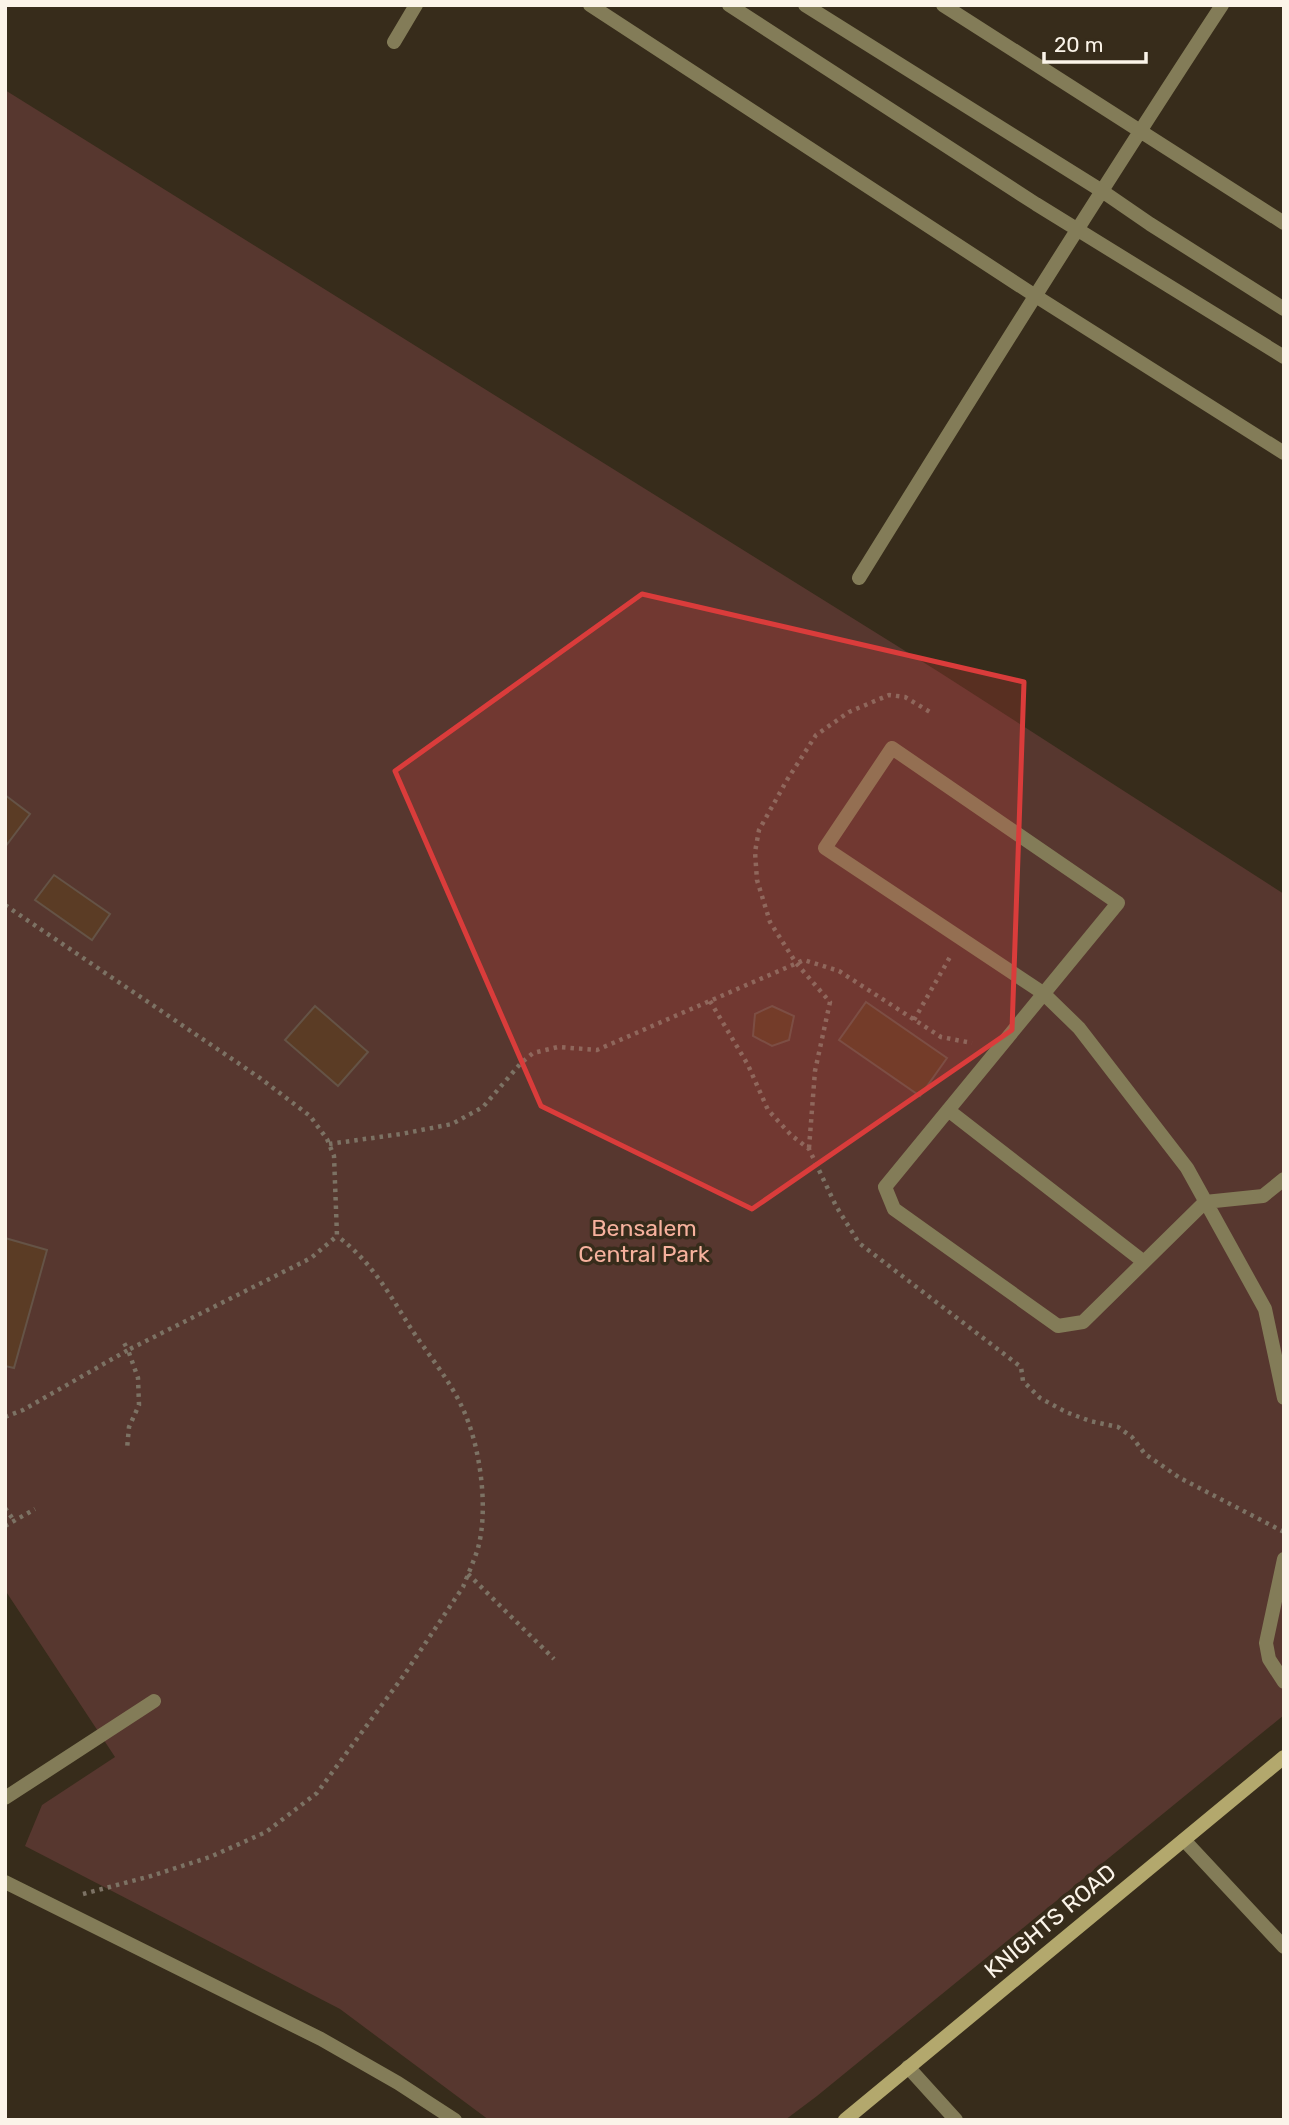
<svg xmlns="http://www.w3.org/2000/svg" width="1289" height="2125" font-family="Rubik,sans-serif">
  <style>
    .green { fill: #57372f }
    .building { fill: #5b3c25; stroke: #655346; stroke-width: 2 }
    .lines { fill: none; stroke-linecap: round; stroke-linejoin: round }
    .path { stroke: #7c7264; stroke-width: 4.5; stroke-dasharray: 3.5 5; stroke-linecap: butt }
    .lane { stroke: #837c58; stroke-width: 14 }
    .street { stroke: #837c58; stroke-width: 14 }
    .secondary { stroke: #b3a86d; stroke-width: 14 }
    .marked { fill: #da3c3b; fill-opacity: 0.2; stroke: #da3c3b; stroke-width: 5; stroke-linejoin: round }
    .labels { text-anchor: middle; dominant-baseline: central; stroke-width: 7; stroke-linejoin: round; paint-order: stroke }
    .park-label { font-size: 23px; fill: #f6b19d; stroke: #372c1b }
    .street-label { font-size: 23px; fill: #fbf4e9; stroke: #372c1b }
  </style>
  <rect width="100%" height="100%" fill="#372c1b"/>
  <!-- green -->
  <path class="green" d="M5,90L939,672L1284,894V1715L817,2096L785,2120H489L340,2009L25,1846L42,1805L115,1757L5,1590Z"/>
  <!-- building -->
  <path class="building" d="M5,795L30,814L5,847Z
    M54,875L110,914L92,940L35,900Z
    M866,1002L947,1058L920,1096L839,1040Z
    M315,1006L368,1052L338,1086L285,1040Z
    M772,1006L794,1016L789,1040L772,1046L753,1036L755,1014Z
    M5,1238L47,1250L14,1368L5,1366Z"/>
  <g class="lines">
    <!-- path -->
    <path class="path" d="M5,905L260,1078L310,1116L327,1139L334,1156L337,1236L311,1258L128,1350L138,1378L139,1405L129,1427L127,1449
      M710,1001L748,1065L768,1110L791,1135L809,1149L836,1206L859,1243L1021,1367L1023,1381L1040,1398L1066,1412L1090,1421L1118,1427L1132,1437L1145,1454L1180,1478L1284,1532
      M914,1020L950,957
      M329,1144L401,1134L452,1124L483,1107L521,1063L533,1053L558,1047L597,1050L804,960L839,971L941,1037L972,1043
      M809,1148L815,1071L830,1002L796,963L770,922L757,880L755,852L759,830L787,780L816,735L849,712L889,695L905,697L930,712
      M5,1417L23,1410L128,1350L123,1341
      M5,1508L15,1522
      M5,1526L35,1509
      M468,1574L554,1659
      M83,1894L151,1876L210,1857L266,1832L317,1793L404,1675L463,1587C468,1574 474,1561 478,1548C489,1508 480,1444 462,1407C449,1379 427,1353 410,1327C389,1293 370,1260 337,1236"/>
    <!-- lane -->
    <path class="lane" d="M948,1110L1144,1262
      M1284,1179L1263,1196L1205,1202L1083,1322L1058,1326L894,1209L885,1187C963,1093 1040,998 1118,903L892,748L825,848L1043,993L1079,1028L1187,1168L1265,1309L1284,1398
      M1284,1559L1266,1643L1269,1659L1284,1682
      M5,1798L154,1701
      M1184,1840L1284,1947
      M908,2067L956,2120"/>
    <!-- street -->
    <path class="street" d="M590,5L1034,295L1284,453
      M729,5L1036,204L1284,357
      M805,5L1102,191L1150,224L1284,309
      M943,5L1284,223
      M394,42L416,5
      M859,578C978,386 1098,194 1222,5
      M5,1882L321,2039L398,2083L455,2120"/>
    <!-- secondary -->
    <path class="secondary" d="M845,2120L1284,1757"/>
  </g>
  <!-- marked area -->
  <path class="marked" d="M642,594L1024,682L1012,1030L752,1209L541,1106L395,771Z"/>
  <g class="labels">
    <!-- park labels -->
    <g class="park-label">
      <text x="644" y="1228">Bensalem<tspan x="644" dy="26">Central Park</tspan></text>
    </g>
    <!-- street labels -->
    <g class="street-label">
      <text transform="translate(1050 1921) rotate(-40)">KNIGHTS ROAD</text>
    </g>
  </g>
  <!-- border -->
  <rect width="1289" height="2125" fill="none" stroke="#fbf4e9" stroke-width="14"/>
  <!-- scale -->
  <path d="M1044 52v10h102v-10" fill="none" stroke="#fbf4e9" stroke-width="3.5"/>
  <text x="1054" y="52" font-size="21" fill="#fbf4e9" stroke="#372c1b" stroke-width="5" paint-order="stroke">20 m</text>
</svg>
